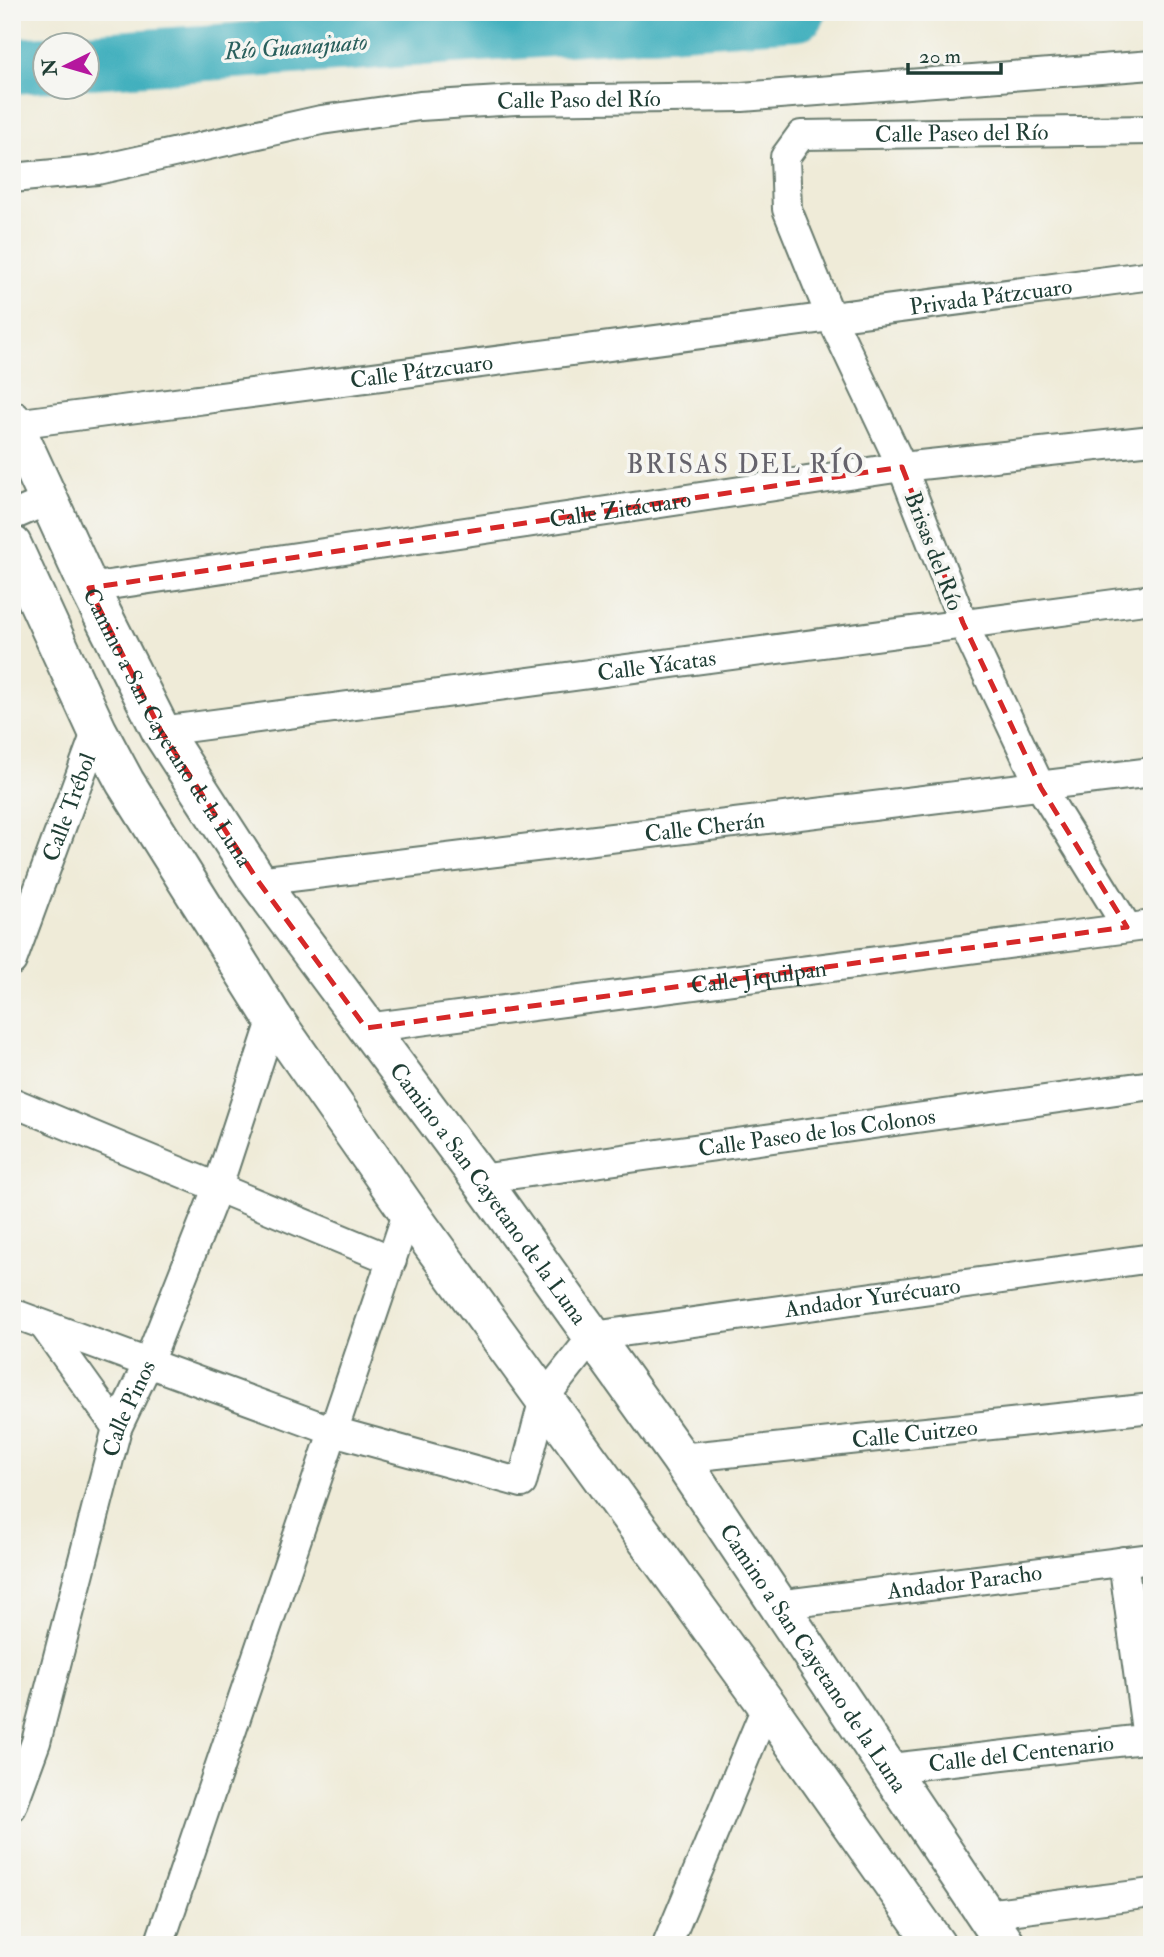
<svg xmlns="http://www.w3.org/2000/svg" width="1164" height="1957" font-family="'IM FELL Double Pica',serif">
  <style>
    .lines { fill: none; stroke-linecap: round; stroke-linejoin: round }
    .river { stroke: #42b0be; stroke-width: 56 }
    .street-casing { stroke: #687a6d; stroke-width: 32 }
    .secondary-casing { stroke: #687a6d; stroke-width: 42 }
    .street { stroke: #fff; stroke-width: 28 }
    .secondary { stroke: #fff; stroke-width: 38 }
    .marked { fill: none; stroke: #d62828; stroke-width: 5; stroke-dasharray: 14 9; stroke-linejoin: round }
    .labels { text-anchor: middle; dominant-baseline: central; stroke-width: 7; stroke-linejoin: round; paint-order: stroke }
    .street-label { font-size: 23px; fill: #1f3d34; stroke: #f6f6f2 }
    .water-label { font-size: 24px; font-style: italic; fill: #2a605d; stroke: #f6f6f2 }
    .quarter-label { font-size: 26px; letter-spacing: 2px; fill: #65636c; stroke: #f6f6f2 }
  </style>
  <rect width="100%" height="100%" fill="#f6f6f2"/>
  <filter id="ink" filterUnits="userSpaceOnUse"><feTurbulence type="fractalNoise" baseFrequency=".0143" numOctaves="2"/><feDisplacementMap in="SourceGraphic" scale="14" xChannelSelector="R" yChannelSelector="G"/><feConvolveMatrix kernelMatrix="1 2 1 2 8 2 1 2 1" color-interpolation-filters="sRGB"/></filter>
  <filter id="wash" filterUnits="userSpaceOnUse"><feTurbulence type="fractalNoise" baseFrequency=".00686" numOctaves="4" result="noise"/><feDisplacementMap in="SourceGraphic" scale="28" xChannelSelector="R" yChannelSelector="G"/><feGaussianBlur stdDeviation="1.57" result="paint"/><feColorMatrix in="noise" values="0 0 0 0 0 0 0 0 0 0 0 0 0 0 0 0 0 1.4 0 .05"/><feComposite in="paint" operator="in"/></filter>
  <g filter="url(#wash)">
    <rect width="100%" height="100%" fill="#efebd8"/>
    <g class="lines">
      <!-- river -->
      <path class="river" d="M88,61L798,12
        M12,66L46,64"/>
    </g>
  </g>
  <g filter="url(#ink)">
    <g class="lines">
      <!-- street casing -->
      <g class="street-casing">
        <g id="street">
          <path id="s1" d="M12,178L97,170L321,120L420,106L516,100L742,97L1152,65"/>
          <path id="s2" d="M14,424L1152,275"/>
          <path d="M12,516L49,500"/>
          <path id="s3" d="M89,588L902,467L1152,440"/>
          <path id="s4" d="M161,731L1152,599"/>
          <path id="s5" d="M258,881L1152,772"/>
          <path id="s6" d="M1127,927L1041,788L963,623L902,467L830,315L787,209L785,157L801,135L1152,130"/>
          <path id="s7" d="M12,961L97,730"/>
          <path id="s8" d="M366,1028L1152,925"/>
          <path d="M12,1102L392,1260"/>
          <path id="s9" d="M480,1179L1152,1085"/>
          <path id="s10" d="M12,1313L333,1431L522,1483L544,1398L593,1336L1152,1258"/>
          <path d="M44,1326L117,1428"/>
          <path id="s11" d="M680,1458L1152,1408"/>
          <path d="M1123,1561L1147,1738"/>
          <path id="s12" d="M777,1605L1152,1558"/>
          <path id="s13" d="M891,1768L1152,1738"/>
          <path id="s14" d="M12,1807L36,1742L117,1428L148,1363L218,1186L273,1018"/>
          <path d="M986,1914L1152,1893"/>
          <path d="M159,1945L408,1211"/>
          <path d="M667,1945L767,1705"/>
        </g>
      </g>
      <!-- secondary casing -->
      <g class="secondary-casing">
        <g id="secondary">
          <path id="s15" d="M12,420L89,588L161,731L258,881L480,1179L680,1458L1006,1945"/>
          <path d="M12,545L97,730L125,782L273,1018L408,1211L767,1705L936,1945"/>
        </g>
      </g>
      <!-- street -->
      <use href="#street" class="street"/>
      <!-- secondary -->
      <use href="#secondary" class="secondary"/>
    </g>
  </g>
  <!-- marked area -->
  <path class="marked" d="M902,467L963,623L1041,788L1127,927L366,1028L258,881L161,731L89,588Z"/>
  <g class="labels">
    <!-- street labels -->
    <g class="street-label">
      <text stroke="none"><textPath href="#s1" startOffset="574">Calle Paso del Río</textPath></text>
      <text stroke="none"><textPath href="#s6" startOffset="1036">Calle Paseo del Río</textPath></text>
      <text stroke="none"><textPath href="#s2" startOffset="985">Privada Pátzcuaro</textPath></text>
      <text stroke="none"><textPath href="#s2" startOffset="411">Calle Pátzcuaro</textPath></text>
      <text stroke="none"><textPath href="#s3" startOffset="537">Calle Zitácuaro</textPath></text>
      <text transform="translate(934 551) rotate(69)">Brisas del Río</text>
      <text stroke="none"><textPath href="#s4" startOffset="500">Calle Yácatas</textPath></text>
      <text stroke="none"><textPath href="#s15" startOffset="345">Camino a San Cayetano de la Luna</textPath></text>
      <text stroke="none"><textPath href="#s7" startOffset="164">Calle Trébol</textPath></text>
      <text stroke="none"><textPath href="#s5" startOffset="450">Calle Cherán</textPath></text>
      <text stroke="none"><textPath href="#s8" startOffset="396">Calle Jiquilpan</textPath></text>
      <text stroke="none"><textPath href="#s9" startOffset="340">Calle Paseo de los Colonos</textPath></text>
      <text stroke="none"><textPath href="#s15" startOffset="912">Camino a San Cayetano de la Luna</textPath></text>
      <text stroke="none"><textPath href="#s10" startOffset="987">Andador Yurécuaro</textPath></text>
      <text stroke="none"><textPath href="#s14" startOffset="416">Calle Pinos</textPath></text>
      <text stroke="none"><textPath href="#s11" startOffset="236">Calle Cuitzeo</textPath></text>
      <text stroke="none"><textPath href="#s12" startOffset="189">Andador Paracho</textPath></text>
      <text stroke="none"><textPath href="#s15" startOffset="1479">Camino a San Cayetano de la Luna</textPath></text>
      <text stroke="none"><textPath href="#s13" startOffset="131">Calle del Centenario</textPath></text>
    </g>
    <!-- water labels -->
    <g class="water-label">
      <text transform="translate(296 47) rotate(-4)">Río Guanajuato</text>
    </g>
    <!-- quarter labels -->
    <g class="quarter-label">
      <text x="746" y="465">BRISAS DEL RÍO</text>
    </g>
  </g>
  <!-- margin -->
  <rect width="1164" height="1957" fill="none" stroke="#f6f6f2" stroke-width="42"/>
  <!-- north arrow -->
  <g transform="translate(66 66) rotate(265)"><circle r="33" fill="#f6f6f2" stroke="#a0aca6" stroke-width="2"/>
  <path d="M0-5L12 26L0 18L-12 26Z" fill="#b5179e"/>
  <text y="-10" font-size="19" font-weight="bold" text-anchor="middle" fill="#1f3d34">N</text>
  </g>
  <!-- scale -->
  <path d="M908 63v10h93v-10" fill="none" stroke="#1f3d34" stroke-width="3.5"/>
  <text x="919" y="63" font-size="21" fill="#1f3d34" stroke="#f6f6f2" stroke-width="5" paint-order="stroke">20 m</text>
</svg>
